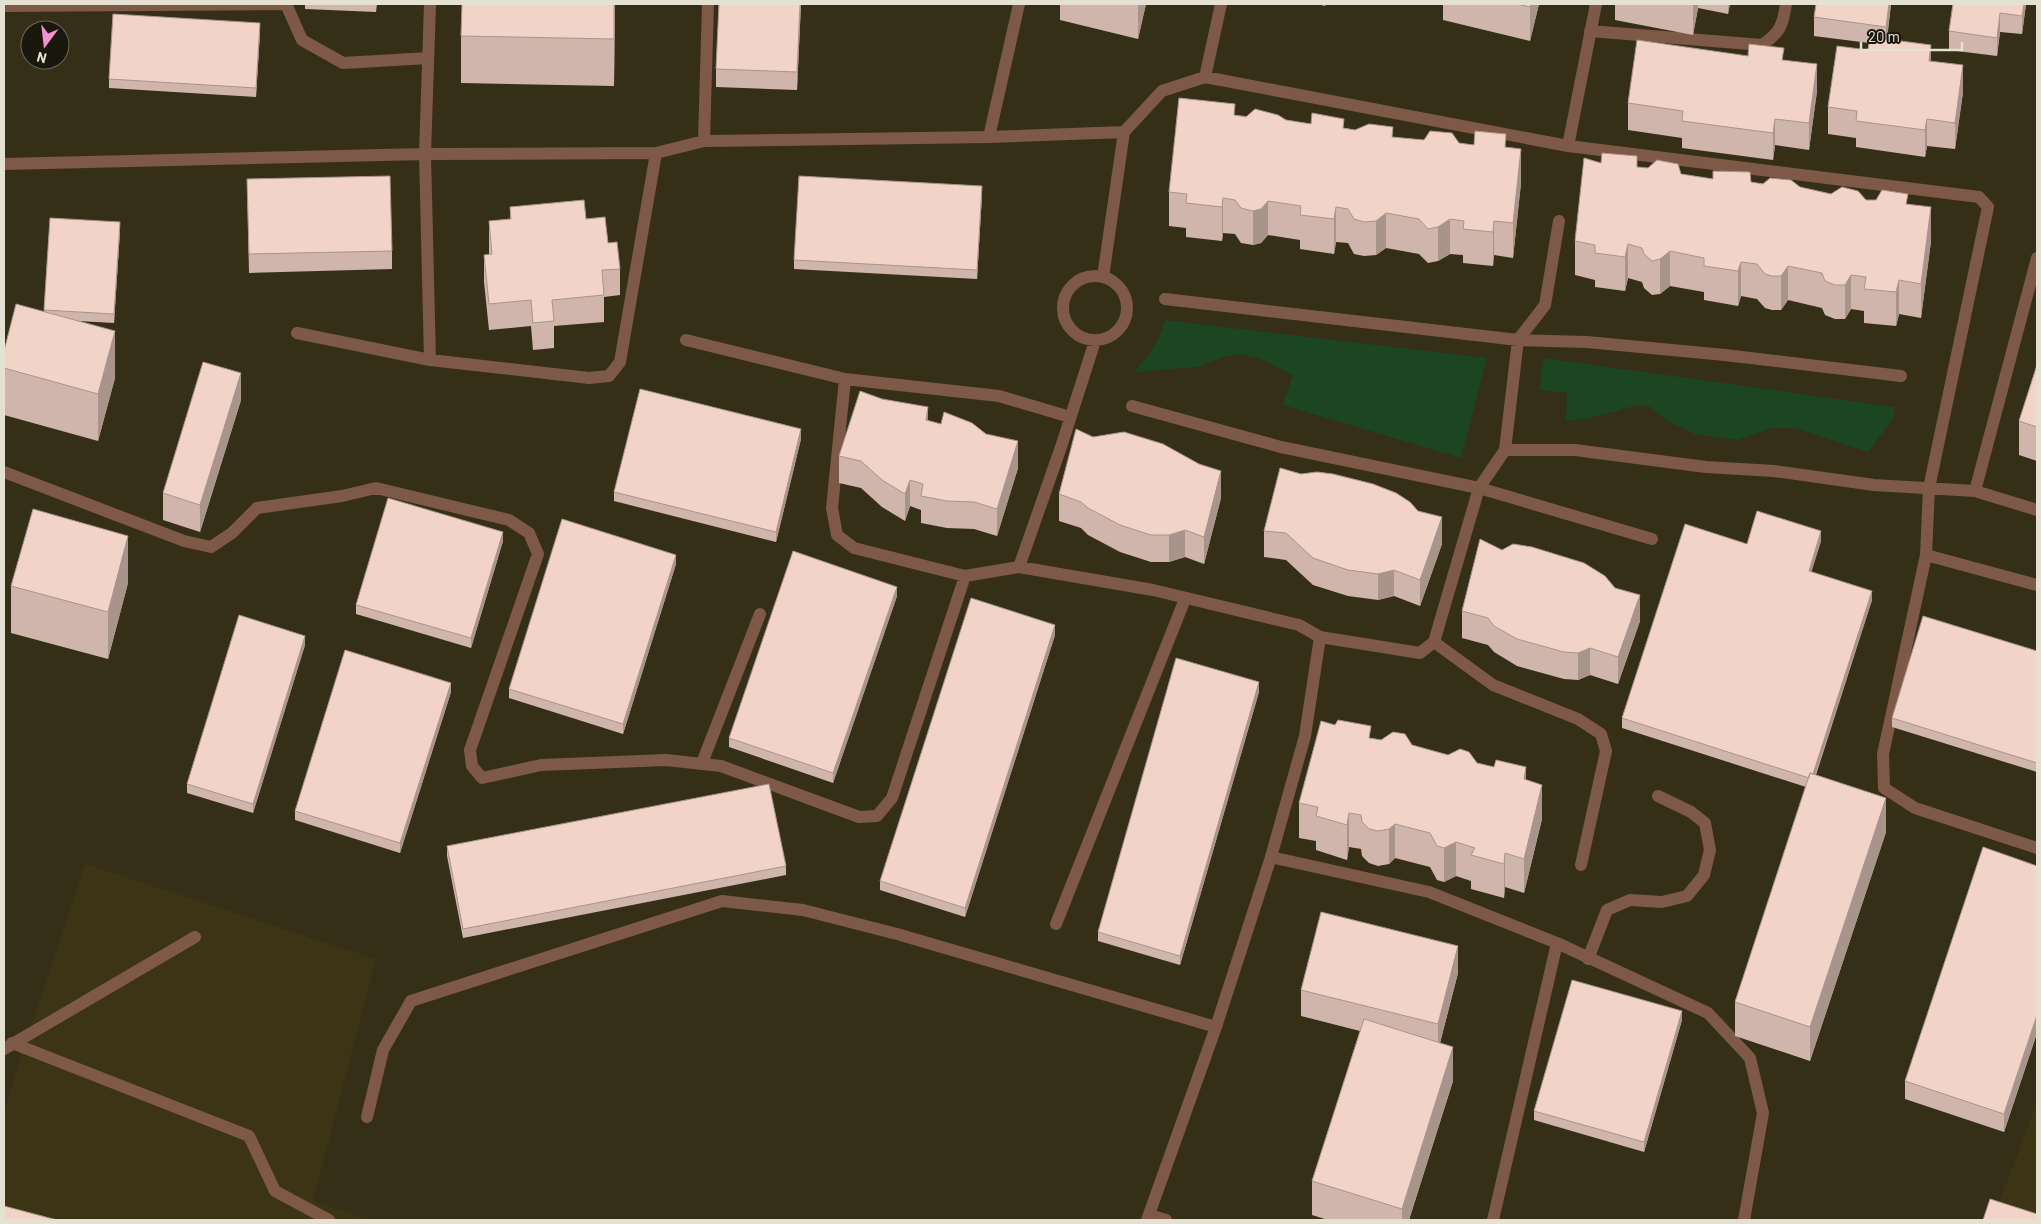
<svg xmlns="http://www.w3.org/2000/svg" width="2041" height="1224" font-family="Barlow,sans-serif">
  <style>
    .built { fill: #3d3416 }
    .green { fill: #1c4521 }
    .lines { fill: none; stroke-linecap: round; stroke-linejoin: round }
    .service { stroke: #7e5947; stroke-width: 12 }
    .minor { stroke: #7e5947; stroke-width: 12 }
    .wall { fill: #d0b5ac }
    .shaded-wall { fill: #a9948c }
    .building { fill: #f2d3c8; stroke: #a9948c }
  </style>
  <rect width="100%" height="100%" fill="#352f18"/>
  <!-- built -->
  <path class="built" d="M85,864L376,959L313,1201L369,1220H4V1110Z
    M2037,1103V1220H1992L2028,1127Z"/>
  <!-- green -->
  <path class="green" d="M1165,320L1487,358L1461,458L1283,405L1293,375L1259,358L1242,355L1225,356L1196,367L1134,372C1149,356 1159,341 1165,320Z
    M1544,358L1894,407V417L1868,452L1794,428H1773L1738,440L1695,434L1666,420L1651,407L1638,405L1590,418L1566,421L1567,393L1539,390Z"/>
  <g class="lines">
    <!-- service -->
    <path class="service" d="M1479,488L1652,539
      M1926,555L2037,585
      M1434,642L1493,685L1578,719L1601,734L1606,751L1581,865
      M702,763L760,614
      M1271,857L1429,892L1557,943L1708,1013L1750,1058L1763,1113L1744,1220
      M1056,924L1185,599
      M1588,959L1607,910L1630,900L1662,902L1687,896L1704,875L1710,850L1705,823L1691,812L1658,796
      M12,1043L249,1136L275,1191L329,1220
      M4,1049L195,937
      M1149,1215L1166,1220
      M1493,1220L1557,943"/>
    <!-- minor -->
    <path class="minor" d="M286,4L302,40L343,63L428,58
      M430,4L425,154L430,360
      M4,6L286,4
      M1590,31L1762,45C1780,33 1783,25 1786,4
      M1205,77L1221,4
      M1124,132L1162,91L1205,77L1568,146L1979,197L1988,207L1929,488L1926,555L1883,754L1884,788L1915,808L2037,848
      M989,137L1019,4
      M704,141L708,4
      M1568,146L1596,4
      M4,164L425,154L656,153L704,141L989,137L1124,132L1103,277
      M1063 308a32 32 0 1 1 64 0a32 32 0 1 1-64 0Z
      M1165,299L1518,340L1587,342L1725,355L1901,376
      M297,333L430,360L589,378L609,376L620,362L656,153
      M686,340L845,379
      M1095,341L1061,447L1019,567L1153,590L1299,625L1320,637L1305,736L1271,857L1216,1027L1147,1220
      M1132,406L1281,447L1479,488L1434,642L1420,653L1320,637
      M1505,450H1575L1706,467L1774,471L1874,485L1975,491L2037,510
      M4,472L184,541L211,547L232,533L257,508L342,496L376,488L509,520L529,533L538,554L470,750L472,766L482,778L541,765L666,760L721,766L859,817L877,816L892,798L965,576L1019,567
      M1479,488L1505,450L1518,340L1545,305L1559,221
      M1975,491L2037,258
      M965,576L854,548L837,535L832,508L845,379L999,396L1070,417
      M367,1117L383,1050L411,1001L722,901L803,910L897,934L1216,1027"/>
  </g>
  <!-- wall -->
  <path class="wall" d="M305,4H377L376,12L305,9Z
    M615,4L614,86L461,83V36Z
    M719,4H801L797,90L716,87V69Z
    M1060,4H1146L1138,39L1060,20Z
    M1317,4H1326L1325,6Z
    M1443,4H1539L1530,41L1443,20Z
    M1615,4H1730L1728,14L1698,8L1693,35L1615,20Z
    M1891,4L1887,40L1931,61L1963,92L1955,149L1927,146L1925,157L1856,147V138L1828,134V107L1868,50L1869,43L1814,36V17Z
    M1953,4H2026L2022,34L2000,32L1997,56L1949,50V31Z
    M260,32L256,97L109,88V79Z
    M1748,56L1784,60L1817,91L1809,150L1775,145L1773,160L1682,148V138L1628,130V103Z
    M1235,115L1286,120L1311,124L1344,128L1393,137L1506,148L1521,183L1513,258L1494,255L1493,266L1463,263V255L1450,254L1438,261L1428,263L1419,254L1386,248L1376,255L1364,256L1354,254L1348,243L1336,242L1334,254L1300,249V240L1268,235L1261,243L1253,245L1241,243L1235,234L1223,233L1222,241L1186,237V228L1169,226V192Z
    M1601,163L1637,167L1713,179L1800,187L1831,194L1866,200L1908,204L1931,241L1921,318L1899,314L1896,326L1864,323V311L1851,309L1845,319H1835L1825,315L1822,308L1788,300L1781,310H1772L1765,308L1757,299L1741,296L1738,306L1704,300V292L1670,286L1660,294L1652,295L1644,288L1642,282L1628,278L1625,291L1595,287V280L1575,275V241Z
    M247,179L392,251V269L249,273Z
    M982,195L977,279L794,269V260Z
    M510,207L586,219L608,243L620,269V295L604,297V322L554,326V348L533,350L531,326L489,330L484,282V255H489V221L510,219Z
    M50,218L120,231L114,323L78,321L115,378L98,441L4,415V351L44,312Z
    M2037,365V461L2019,455V421Z
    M241,400L200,532L163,520V493Z
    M928,420L1018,468L997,536L974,529L947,528L921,523V510L910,506L905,521L882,507L861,488L839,483V456Z
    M801,439L776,542L614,501V492Z
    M1301,474L1442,544L1420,606L1394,596L1378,600L1348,596L1313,585L1286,560L1264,557V531Z
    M1059,494L1221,498L1204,564L1185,557L1169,562H1151L1120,552L1088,535L1081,528L1059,521Z
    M503,541L471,648L356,614V605Z
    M1821,541L1811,572L1872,600L1816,775L1886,832L1810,1061L1735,1036V1002L1806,787L1622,728V718L1747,544Z
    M676,564L623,734L509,698V689Z
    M128,583L108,659L11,633V586Z
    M897,596L833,783L729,747V738Z
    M1462,611L1640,621L1618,684L1590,675L1578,680L1564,679L1517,666L1494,652L1488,645L1462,638Z
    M1055,635L965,917L880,890V881Z
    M305,645L253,813L187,793V784Z
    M2037,651V772L1892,727V718Z
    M451,692L400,853L295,820V811Z
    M1259,692L1180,965L1098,941V932Z
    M1371,738L1412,745L1477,763L1526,780L1542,819L1524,893L1505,887L1504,898L1471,889V881L1456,876L1444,882L1437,880L1430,867L1395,858L1389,864L1378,866L1369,863L1362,856L1361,849L1349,847L1347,860L1316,850V841L1299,838V803Z
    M447,846L786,866V875L463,938L447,856Z
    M2037,866V1033L2004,1132L1905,1099V1081Z
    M1458,973L1440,1043L1453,1081L1409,1220H1328L1312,1215V1181L1360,1031L1301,1016V990Z
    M1682,1020L1644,1152L1534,1120V1111Z"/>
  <!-- shaded-wall -->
  <path class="shaded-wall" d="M614,4H615L614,86Z
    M800,4H801L797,90V72Z
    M1138,4H1146L1138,39Z
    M1531,4H1539L1530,41V7Z
    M1693,4H1698V8L1693,35Z
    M1728,4H1730L1728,14Z
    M1889,4H1891L1886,45V27Z
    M2024,4H2026L2022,34V16Z
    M2000,13V32L1997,56V38Z
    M260,23V32L256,97V88Z
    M1931,45V72L1929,61Z
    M1817,64V91L1809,150V123Z
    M1963,65V92L1955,149V123Z
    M1775,119V145L1773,160V133Z
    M1927,119V146L1925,157V130Z
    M1521,149V183L1513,258V223Z
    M982,186V195L977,279V270Z
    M1223,198V233L1222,241V207Z
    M1268,201V235L1261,243L1253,245V211Z
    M1336,207V242L1334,254V219Z
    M1931,207V241L1921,318V284Z
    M1386,213V248L1376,255V221Z
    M1450,219V254L1438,261V227Z
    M1494,221V255L1493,266V232Z
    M120,222V231L114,323V314Z
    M1628,244V278L1625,291V257Z
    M1670,251V286L1660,294V259Z
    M1741,262V296L1738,306V271Z
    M1788,266V300L1781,310V276Z
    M1851,275V309L1845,319V285Z
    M1899,280V314L1896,326V292Z
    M115,331V378L98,441V394Z
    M241,373V400L200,532V505Z
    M928,407V434L926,420Z
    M801,429V439L776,542V532Z
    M1018,441V468L997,536V509Z
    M1221,471V498L1204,564V537Z
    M910,480V506L905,521V494Z
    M1442,517V544L1420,606V580Z
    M1185,530V557L1169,562V535Z
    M1821,531V541L1809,580V571Z
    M503,532V541L471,648V638Z
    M128,536V583L108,659V612Z
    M676,555V564L623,734V724Z
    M1394,570V596L1378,600V574Z
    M897,587V596L833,783V773Z
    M1872,591V600L1811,788V779Z
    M1640,595V621L1618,684V657Z
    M1055,625V635L965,917V908Z
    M305,636V645L253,813V804Z
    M1590,648V675L1578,680V653Z
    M1259,682V692L1180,965V956Z
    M451,683V692L400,853V843Z
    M1526,767V801L1524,779Z
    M1542,785V819L1524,893V859Z
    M1886,798V832L1810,1061V1027Z
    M1349,813V847L1347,860V825Z
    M1395,824V858L1389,864V829Z
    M1456,842V876L1444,882V848Z
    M1505,853V887L1504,898V864Z
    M1458,946V973L1438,1051V1024Z
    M1682,1011V1020L1644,1152V1142Z
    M2037,1015V1033L2004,1132V1114Z
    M1453,1047V1081L1409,1220H1402V1209Z"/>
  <!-- building -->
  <path class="building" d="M462,4H614V39L461,36Z
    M719,4H800L797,72L716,69Z
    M1517,4H1531L1530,7Z
    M1816,4H1889L1886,27L1814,17Z
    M1953,4H2024L2022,16L2000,13L1997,38L1949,31Z
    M113,14L260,23L256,88L109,79Z
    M1870,37L1931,45L1929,61L1963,65L1955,123L1927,119L1925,130L1856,121L1857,111L1828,107L1837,46L1868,50Z
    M1637,40L1748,56L1749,44L1784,48L1782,60L1817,64L1809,123L1775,119L1773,133L1682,121L1683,111L1628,103Z
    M1179,98L1235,104L1234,115L1246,117L1255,109L1278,115L1286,120L1311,124L1312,113L1344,119L1343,128L1355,130L1369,124L1393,127L1392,137L1424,140L1430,131L1452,133L1459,143L1474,145L1475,131L1506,134L1505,147L1521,149L1513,223L1494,221L1493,232L1463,229L1464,221L1450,219L1438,227L1428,229L1419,219L1386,213L1376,221L1364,222L1354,219L1348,209L1336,207L1334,219L1300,215L1301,206L1268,201L1261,209L1253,211L1241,208L1235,200L1223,198L1222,207L1186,203L1187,194L1169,192Z
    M1602,153L1637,156V167L1648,168L1657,160L1678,164L1681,174L1713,179V171L1750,172L1751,182L1763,184L1770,178L1791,180L1800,187L1831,194L1842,187L1858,191L1866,200H1876L1882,190L1908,194L1906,204L1931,207L1921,284L1899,280L1896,292L1864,289L1866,277L1851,275L1845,285H1835L1825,281L1822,273L1788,266L1781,276H1772L1765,274L1757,264L1741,262L1738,271L1704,266V258L1670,251L1660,259L1652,261L1644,254L1642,248L1628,244L1625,257L1595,253V245L1575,241L1584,158L1601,163Z
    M390,176L392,251L249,254L247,179Z
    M799,176L982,186L977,270L794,260Z
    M584,200L586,219L605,217L608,243L617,242L620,269L602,270L604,295L552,300L554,321L533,323L531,300L489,304L484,255L492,254L489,221L511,219L510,207Z
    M50,218L120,222L114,314L44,310Z
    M16,304L115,331L98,394L4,368V351Z
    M203,362L241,373L200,505L163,493Z
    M2037,365V427L2019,421Z
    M640,389L801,429L776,532L614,492Z
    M860,391L882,399L928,407L926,420L941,424L944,412L972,423L986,434L1018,441L997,509L974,502L947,501L921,496L923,484L910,480L905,494L882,480L861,461L839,456Z
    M1076,429L1093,437L1124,432L1163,444L1199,464L1221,471L1204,537L1185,530L1169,535H1151L1120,525L1088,508L1081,502L1059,494Z
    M1280,468L1301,474L1317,472L1333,474L1373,484L1396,493L1410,502L1418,511L1442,517L1420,580L1394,570L1378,574L1348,570L1313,558L1286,533L1264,531Z
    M388,498L503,532L471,638L356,605Z
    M33,509L128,536L108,612L11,586Z
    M1757,511L1821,531L1809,571L1872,591L1813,774L1810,773L1809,778L1622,718L1685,524L1747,544Z
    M562,519L676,555L623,724L509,689Z
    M1480,539L1502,550L1513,544L1532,547L1584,563L1605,576L1615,588L1640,595L1618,657L1590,648L1578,653L1564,652L1517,639L1494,626L1488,618L1462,611Z
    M793,551L897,587L833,773L729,738Z
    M971,598L1055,625L965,908L880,881Z
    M239,615L305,636L253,804L187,784Z
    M1923,616L2037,651V763L1892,718Z
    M345,650L451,683L400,843L295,811Z
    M1176,658L1259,682L1180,956L1098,932Z
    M1338,720L1371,726L1369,738L1381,740L1393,732L1405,734L1412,745L1448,755L1460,749L1469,752L1477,763L1494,767L1496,760L1526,767L1524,779L1542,785L1524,859L1505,853L1504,864L1471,855L1475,848L1456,842L1444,848L1437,846L1430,833L1395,824L1389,829L1378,831L1369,829L1362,822L1361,815L1349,813L1347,825L1316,816L1318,807L1299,803L1321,721L1335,725Z
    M1810,773L1886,798L1810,1027L1735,1002Z
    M769,784L786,866L463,929L447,846Z
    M1983,847L2037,866V1015L2004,1114L1905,1081Z
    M1321,912L1458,946L1438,1024L1301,990Z
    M1572,980L1682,1011L1644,1142L1534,1111Z
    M1364,1019L1453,1047L1402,1209L1312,1181Z
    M1990,1199L2037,1214V1220H1983Z
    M4,1206L57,1220H4Z"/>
  <!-- border -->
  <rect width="2041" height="1224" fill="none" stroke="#e4e0d2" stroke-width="10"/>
  <!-- north arrow -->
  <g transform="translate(45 45) rotate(195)"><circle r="24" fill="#1a170d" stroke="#6b675c"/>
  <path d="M0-4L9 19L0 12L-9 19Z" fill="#f590d1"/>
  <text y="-8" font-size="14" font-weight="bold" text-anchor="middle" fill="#e4e0d2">N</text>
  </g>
  <!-- scale -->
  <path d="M1861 42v8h101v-8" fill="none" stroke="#e4e0d2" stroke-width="2.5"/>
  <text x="1868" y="42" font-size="15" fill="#e4e0d2" stroke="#1a170d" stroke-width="4" paint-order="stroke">20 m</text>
</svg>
